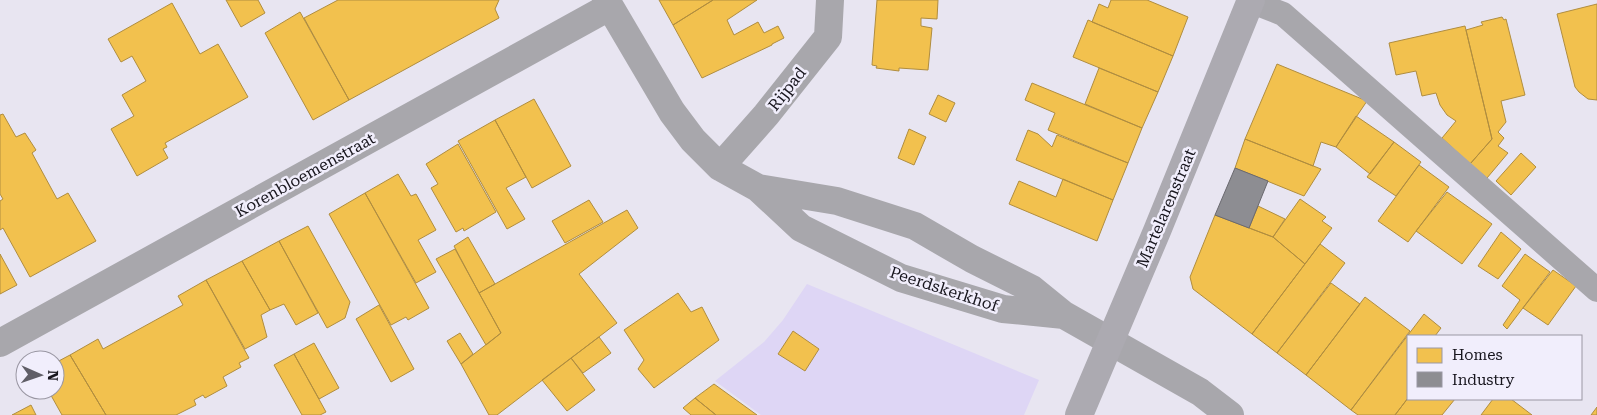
<svg xmlns="http://www.w3.org/2000/svg" width="1597" height="415" font-family="'Roboto Serif',serif">
  <style>
    .green { fill: #ded6f5 }
    .homes { fill: #f2c14e; stroke: #b08d3f }
    .industry { fill: #8d8d92; stroke: #6a696f }
    .lines { fill: none; stroke-linecap: round; stroke-linejoin: round }
    .service { stroke: #a8a7ac; stroke-width: 24 }
    .minor { stroke: #a8a7ac; stroke-width: 28 }
    .primary { stroke: #acaab1; stroke-width: 28 }
    .labels { text-anchor: middle; dominant-baseline: central; stroke-width: 5; stroke-linejoin: round; paint-order: stroke }
    .street-label { font-size: 16px; fill: #17151d; stroke: #f1eefc }
  </style>
  <rect width="100%" height="100%" fill="#e8e5f1"/>
  <!-- green -->
  <path class="green" d="M807,284L1039,380L1024,415H761L715,381L764,342L783,320Z"/>
  <!-- homes -->
  <path class="homes" d="M226,0H258L265,13L241,27Z
    M338,0H499L495,9L499,18L349,100L304,18Z
    M659,0H713L673,25Z
    M713,0H757L727,20L734,35L758,22L764,33L778,26L784,38L772,44V45L702,78L673,25Z
    M877,0H938L937,19L921,18V26L932,28L928,70L899,68V71L876,68L877,66L872,65Z
    M1111,0H1147L1188,17L1173,56L1092,22L1099,4L1108,8Z
    M172,3L200,54L218,44L248,97L165,143L167,147L163,149L168,158L137,176L111,129L134,116L122,95L146,81L132,56L121,62L108,39Z
    M1597,4V100L1588,99L1579,92L1575,87L1557,14Z
    M300,12L349,100L313,120L265,33Z
    M1502,17L1504,20L1506,19L1525,95L1501,101L1506,122L1498,132L1504,138L1498,146L1508,153L1487,178L1470,164L1492,139L1466,30L1483,25L1481,22Z
    M1088,20L1173,56L1158,92L1073,57Z
    M1465,26L1492,139L1470,164L1442,138L1456,121L1447,115L1440,105L1436,93L1422,96L1416,71L1396,75L1389,43Z
    M1277,64L1367,101L1336,147L1321,142L1313,166L1245,139Z
    M1099,68L1158,92L1142,128L1085,104Z
    M1032,83L1142,128L1128,163L1048,130L1055,113L1025,100Z
    M938,95L955,103L946,122L929,114Z
    M534,99L571,166L532,188L495,120Z
    M3,114L16,137L25,133L36,150L32,153L57,199L68,193L96,241L30,277L3,228L0,230V201L3,199L0,194V115Z
    M1356,116L1394,142L1370,174L1336,147Z
    M495,120L526,177L506,188L525,219L507,229L458,141Z
    M909,129L926,137L914,165L898,158Z
    M1028,130L1038,134L1052,147L1057,135L1128,163L1113,200L1016,160Z
    M1245,139L1321,169L1304,196L1235,168Z
    M1394,142L1421,162L1396,196L1367,177Z
    M458,144L496,212L464,231L463,228L456,232L431,188L438,184L426,164Z
    M1521,153L1536,167L1511,195L1496,181Z
    M1419,165L1449,187L1408,242L1378,221Z
    M398,174L411,196L416,194L436,230L418,240L436,272L416,283L365,193Z
    M1063,179L1113,200L1097,241L1009,204L1019,181L1056,197Z
    M1447,192L1492,224L1462,264L1416,231Z
    M365,193L429,308L408,320L406,317L391,325L329,214Z
    M1300,199L1326,217L1322,221L1332,228L1305,264L1273,237Z
    M589,200L603,222L565,243L552,221Z
    M1258,206L1285,219L1273,237L1249,228Z
    M627,210L638,228L579,274L617,323L497,415H489L461,364L501,333L479,293Z
    M1215,215L1273,237L1305,264L1252,334L1193,289L1190,277Z
    M308,226L350,302L345,318L327,328L279,241Z
    M1501,232L1521,249L1498,279L1478,266Z
    M468,237L495,284L479,293L454,246Z
    M279,241L318,313L296,325L284,304L270,310L242,261Z
    M1320,244L1345,263L1277,353L1252,334Z
    M455,249L501,333L486,345L436,259Z
    M0,254L17,285L0,294Z
    M1525,254L1550,272L1507,329L1503,325L1520,300L1502,286Z
    M242,261L270,310L261,315L267,337L245,349L206,280Z
    M1553,270L1576,286L1548,325L1523,308Z
    M206,280L249,358L239,363L241,367L223,377L227,386L205,398L203,395L194,400L196,405L176,415H106L70,355L98,339L103,349L183,305L178,296Z
    M1331,283L1360,304L1306,375L1277,353Z
    M678,293L691,312L702,307L719,340L654,388L638,369L644,360L624,330Z
    M1365,297L1410,331L1351,410L1306,375Z
    M379,305L414,369L391,382L356,319Z
    M1424,314L1441,328L1435,336H1408V398L1395,415H1358L1351,410Z
    M793,331L819,349L805,371L778,354Z
    M460,333L473,354L461,364L447,341Z
    M599,337L611,353L583,373L571,358Z
    M314,343L339,388L319,399L294,354Z
    M294,354L326,412L320,415H302L274,365Z
    M70,355L106,415H62L48,390H55V363Z
    M571,358L595,390L567,411L542,380Z
    M714,384L757,415H716L695,398Z
    M695,398L716,415H691L683,408Z
    M1408,398V399H1455L1442,415H1395Z
    M1493,399H1511L1532,415H1481Z
    M31,405L36,415H12Z
    M1597,407V415H1591Z"/>
  <!-- industry -->
  <path class="industry" d="M1235,168L1268,181L1249,228L1215,215Z"/>
  <g class="lines">
    <!-- service -->
    <path class="service" d="M1250,1L1283,14L1597,290"/>
    <!-- minor -->
    <path class="minor" d="M606,0L672,112L693,140L720,167L758,188L801,228L901,278L1003,309L1064,315
      M720,167L766,115L828,37L830,0
      M758,188L837,201L915,226L972,259L1032,289L1064,315L1200,392L1230,415
      M0,343L609,7"/>
    <!-- primary -->
    <path class="primary" d="M1079,415L1157,231L1251,0"/>
  </g>
  <g class="labels">
    <!-- street labels -->
    <g class="street-label">
      <text transform="translate(787 89) rotate(-52)">Rijpad</text>
      <text transform="translate(305 175) rotate(-29)">Korenbloemenstraat</text>
      <text transform="translate(1166 208) rotate(-67)">Martelarenstraat</text>
      <text transform="translate(944 289) rotate(18)">Peerdskerkhof</text>
    </g>
  </g>
  <!-- legend -->
  <rect x="1407" y="335" width="175" height="65" fill="#f1eefc" stroke="#9a97a3"/>
  <rect x="1417" y="348" width="25" height="15" fill="#f2c14e" stroke="#9a97a3"/>
  <text x="1452" y="360" font-size="15" fill="#17151d">Homes</text>
  <rect x="1417" y="372" width="25" height="15" fill="#8d8d92" stroke="#9a97a3"/>
  <text x="1452" y="385" font-size="15" fill="#17151d">Industry</text>
  <!-- north arrow -->
  <g transform="translate(40 375) rotate(92)"><circle r="24" fill="#f1eefc" stroke="#9a97a3"/>
  <path d="M0-4L9 19L0 12L-9 19Z" fill="#605e67"/>
  <text y="-8" font-size="14" font-weight="bold" text-anchor="middle" fill="#17151d">N</text>
  </g>
</svg>
